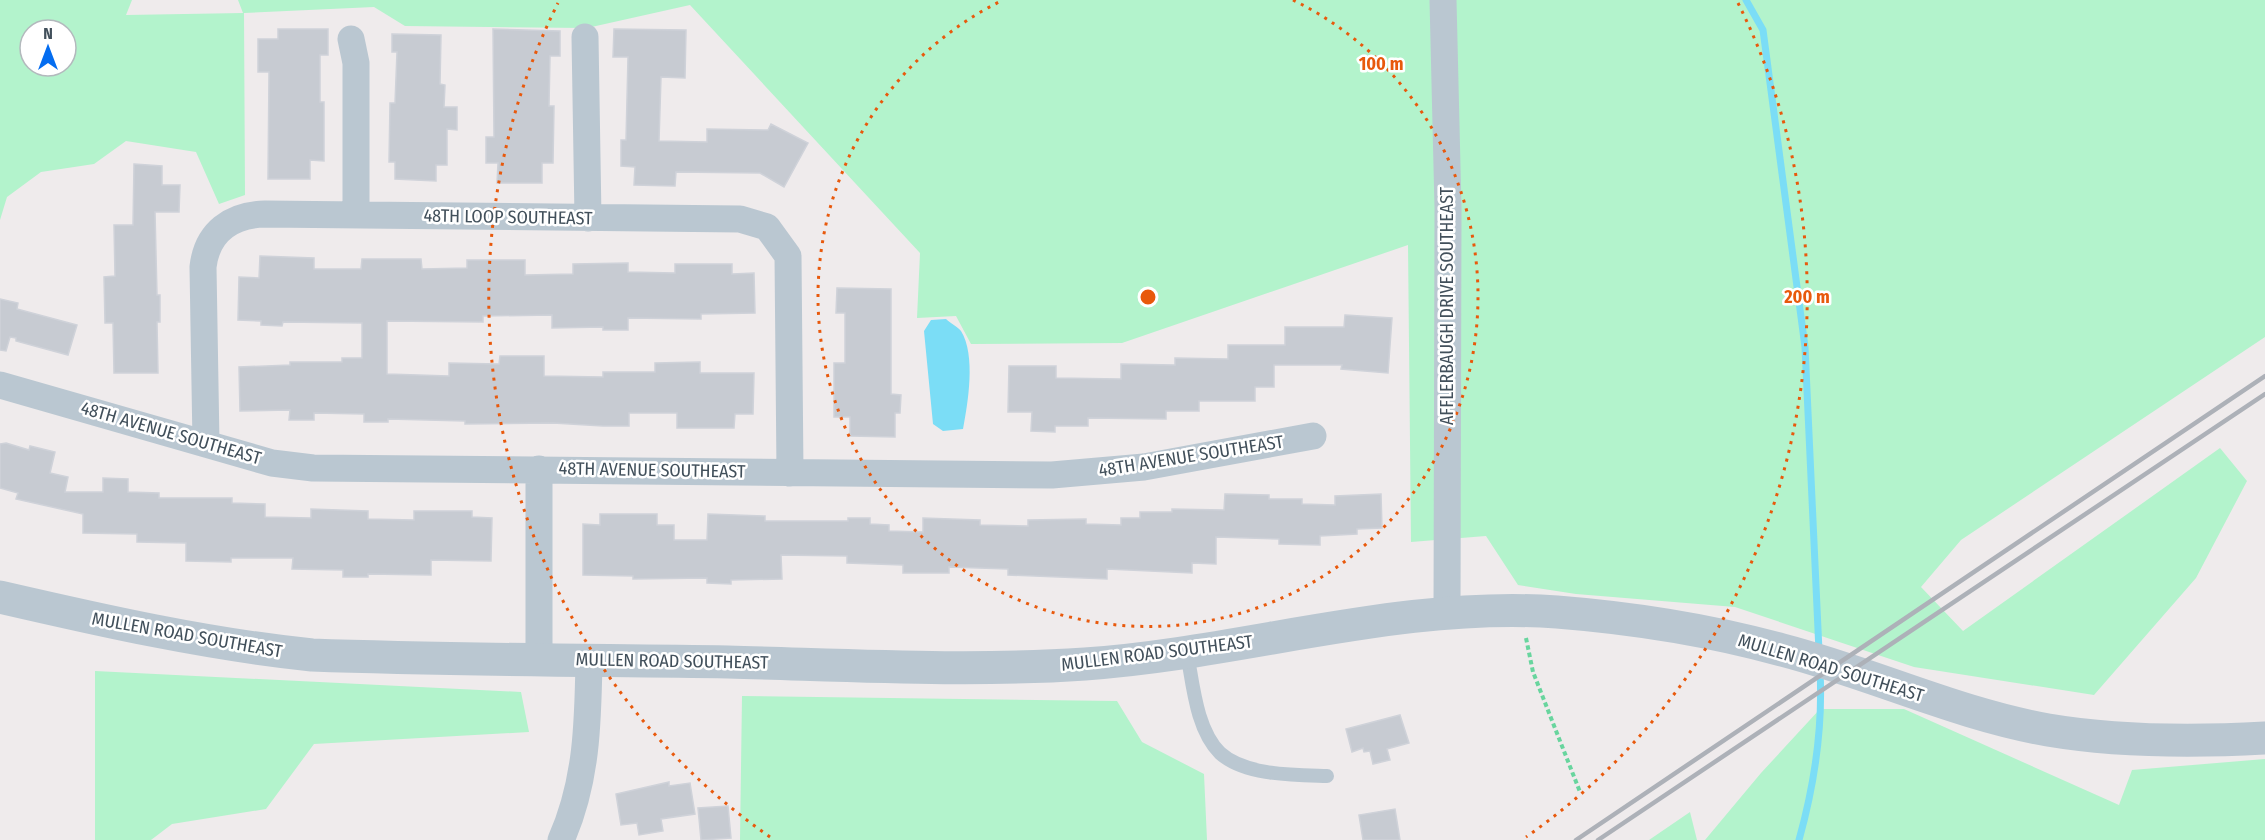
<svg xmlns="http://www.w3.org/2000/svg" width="2265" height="840" font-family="'Fira Sans Condensed',sans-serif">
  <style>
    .green { fill: #b3f3cc; fill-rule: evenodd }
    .water { fill: #7bddf6 }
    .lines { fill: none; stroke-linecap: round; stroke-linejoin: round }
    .stream { stroke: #7bddf6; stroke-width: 7 }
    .building { fill: #c7cbd2; stroke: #cfd2d9; stroke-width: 1.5 }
    .path { stroke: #68d59e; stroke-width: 4; stroke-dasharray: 4.5 3; stroke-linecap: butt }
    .service { stroke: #bac7d1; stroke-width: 14 }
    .minor { stroke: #bac7d1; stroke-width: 27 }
    .tertiary { stroke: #bac7d1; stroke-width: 33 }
    .rail { stroke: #adb1b8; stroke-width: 4.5 }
    .ring { fill: none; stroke: #e8590c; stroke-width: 3; stroke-dasharray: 3 6 }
    .labels { text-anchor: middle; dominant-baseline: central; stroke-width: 5; stroke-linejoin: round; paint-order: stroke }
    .street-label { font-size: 18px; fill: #42505b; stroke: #fff }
    .centre { fill: #e8590c; stroke: #fff; stroke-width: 3 }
    .ring-label { font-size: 18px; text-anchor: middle; font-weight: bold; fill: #e8590c; stroke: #fff; stroke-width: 5; stroke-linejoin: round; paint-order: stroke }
  </style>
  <rect width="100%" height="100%" fill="#efebec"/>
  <!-- green -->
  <path class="green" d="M0,0H132L126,15L243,13L238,0H2265V337L1961,540L1921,587L1963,631L2220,448L2247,481L2196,578L2094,695L1914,667L1735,607L1576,594L1518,585L1486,536L1411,542L1408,245L1122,343L971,344L956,316L917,318L920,253L690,5L587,28L405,26L374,7L244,13L245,195L219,204L196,152L126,141L94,164L41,172L7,197L0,220ZM30,30H66V66H30Z
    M95,671L521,692L529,732L314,744L266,809L172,824L151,840H95Z
    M742,696L1117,701L1142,742L1204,774L1207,840H740Z
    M1820,709H1904L2119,805L2132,770L2265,759V840H1705L1761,773Z
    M1690,812L1697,840H1649Z"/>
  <!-- water -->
  <path class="water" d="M946,319C950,323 958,327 961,331C976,355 968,403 963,429L943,431L933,424L924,331L931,320Z"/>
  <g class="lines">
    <!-- stream -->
    <path class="stream" d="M1746,0L1763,30L1805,347L1819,651
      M1799,840C1814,786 1823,727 1820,671"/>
  </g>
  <!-- building -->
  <path class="building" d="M278,29H328V55H320V102H324V161L310,160V179H268L269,72H258V39H278Z
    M493,29L560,31V56H550L549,106H554L553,163H542V183H497L498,163H486V137H494Z
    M614,29L686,30L685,78L661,77L659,141L707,142V129L768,130L771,124L808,143L784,187L760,173L676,172L675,186L634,185L635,167L621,166V140H626L628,57H613Z
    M392,34L441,35L440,84L445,85L444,107H457V130L447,129V165H436V181L395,179V162H389L390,103H395L397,52H392Z
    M134,164L162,166V185H180L179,212H155L157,295H160V322H157L158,373H114L113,323H105L104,277L115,276L114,225H133Z
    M260,256L314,258V269H361L362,259H421L422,269L467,268V260H525V275L573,274V264L628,263V272L675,273V264H732V274L754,273L755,313L701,314V319L628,318V330H603V327L552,328V315L483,316V322L387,321V374L449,376V363L499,364L500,356H544V376L603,377V372H655V363L700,362V373H754L753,414H735L734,428H677V413H629V426H603L553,423L465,424V421L388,419V422H364V414L314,413V420H289L290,410L240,411L239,367L290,365V362H342V358H362V323L283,322L282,326L261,325V321L238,320L239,277L259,278Z
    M837,288L891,289V394L901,395L900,413H895V437L850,436V417H834V363H845V313H836Z
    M0,299L18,303L17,309L77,325L68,355L16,341V338L10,337L6,351L0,350Z
    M1345,315L1392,318L1388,373L1341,369L1342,365H1274V387H1255V401H1199V411H1166V419L1088,418V426H1055V432L1031,431L1032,412H1008L1009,366H1056V378L1121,379V364L1175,365V358L1228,359V345H1285V327H1344Z
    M6,443L29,450L30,446L55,452L50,473L68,477L65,492H103V478L128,479V492L159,493V498H232V503L265,504V517L311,518V509L368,511V519L414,520V511H472V517L492,518L491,561L431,560V575L368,574V577H343V570L292,569L293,558H231V562L186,561V543L137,542V534L83,533V514L16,499L18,493L0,488V444Z
    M1225,494L1269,495V499H1302V504L1335,505V496L1381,494L1382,528L1357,529V534L1320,536V545L1279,544V539L1216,537V564L1192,563V573L1107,569V579L1008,575V569L949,567V573H903V565L847,563V556L781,555L782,579L731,580V584L707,583V578L633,579V576L583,575V524L600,525V514H657V525H674V540H707L708,514L765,516V521H848V518H870V524L889,525V531L923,532V518L980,520V525L1028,526V520L1086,519V524L1121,525V518H1140V512H1172V509L1224,510Z
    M1400,715L1409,743L1387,749L1390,760L1373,764L1370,751L1364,752L1363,748L1352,752L1346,729Z
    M669,782V786L690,783L695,814L661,819L663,831L639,835L637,823L621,825L616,794Z
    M728,806L731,838L701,840L698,808Z
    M1395,809L1400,840H1363L1359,815Z"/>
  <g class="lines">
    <!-- path -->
    <path class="path" d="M1526,638L1533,672L1580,792"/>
    <!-- service -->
    <path class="service" d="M1187,653C1193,684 1196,729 1220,753C1245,776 1296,775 1327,776"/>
    <!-- minor -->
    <path class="minor" d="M1443,0L1448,208L1447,613
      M585,37L588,218
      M351,39L356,63V215
      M0,385L272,463L313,468L1052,475L1144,467L1313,436
      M206,444L203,267C207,232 231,215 265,214L740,219L767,227L788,256L790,473
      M539,658V469
      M561,840C587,782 588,722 589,660"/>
    <!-- tertiary -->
    <path class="tertiary" d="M0,597C104,621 206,644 312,655C451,660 590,660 728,662C847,665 967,672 1085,664C1243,653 1398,601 1557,612C1633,618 1709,630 1782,650C1871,673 1957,714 2048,730C2119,742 2193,742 2265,738"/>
    <!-- rail -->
    <path class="rail" d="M1576,840L2265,376
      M1598,840L2265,394"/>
  </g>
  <!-- distance rings -->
  <g class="ring">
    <path d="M1293 0A330 330 0 1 1 1003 0"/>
    <path d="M770 837A659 659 0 0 1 558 3M1738 3A659 659 0 0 1 1526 837"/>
  </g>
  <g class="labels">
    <!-- street labels -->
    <g class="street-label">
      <text transform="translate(508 217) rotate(1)">48TH LOOP SOUTHEAST</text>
      <text transform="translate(1447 306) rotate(-90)">AFFLERBAUGH DRIVE SOUTHEAST</text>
      <text transform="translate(171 433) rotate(16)">48TH AVENUE SOUTHEAST</text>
      <text transform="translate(1191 456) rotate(-9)">48TH AVENUE SOUTHEAST</text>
      <text transform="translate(652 470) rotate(1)">48TH AVENUE SOUTHEAST</text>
      <text transform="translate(187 635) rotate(10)">MULLEN ROAD SOUTHEAST</text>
      <text transform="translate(1157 653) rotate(-7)">MULLEN ROAD SOUTHEAST</text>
      <text transform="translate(672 661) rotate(1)">MULLEN ROAD SOUTHEAST</text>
      <text transform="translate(1831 668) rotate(17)">MULLEN ROAD SOUTHEAST</text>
    </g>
  </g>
  <circle cx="1148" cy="297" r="9" class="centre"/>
  <g class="ring-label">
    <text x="1381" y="70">100 m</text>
    <text x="1807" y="303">200 m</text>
  </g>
  <!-- north arrow -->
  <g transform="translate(48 48)"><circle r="28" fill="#ffffff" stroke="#b3b9bd" stroke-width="1.5"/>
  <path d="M0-4.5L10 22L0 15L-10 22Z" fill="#046df0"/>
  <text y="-9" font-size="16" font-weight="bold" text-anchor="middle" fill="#42505b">N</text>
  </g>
</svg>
